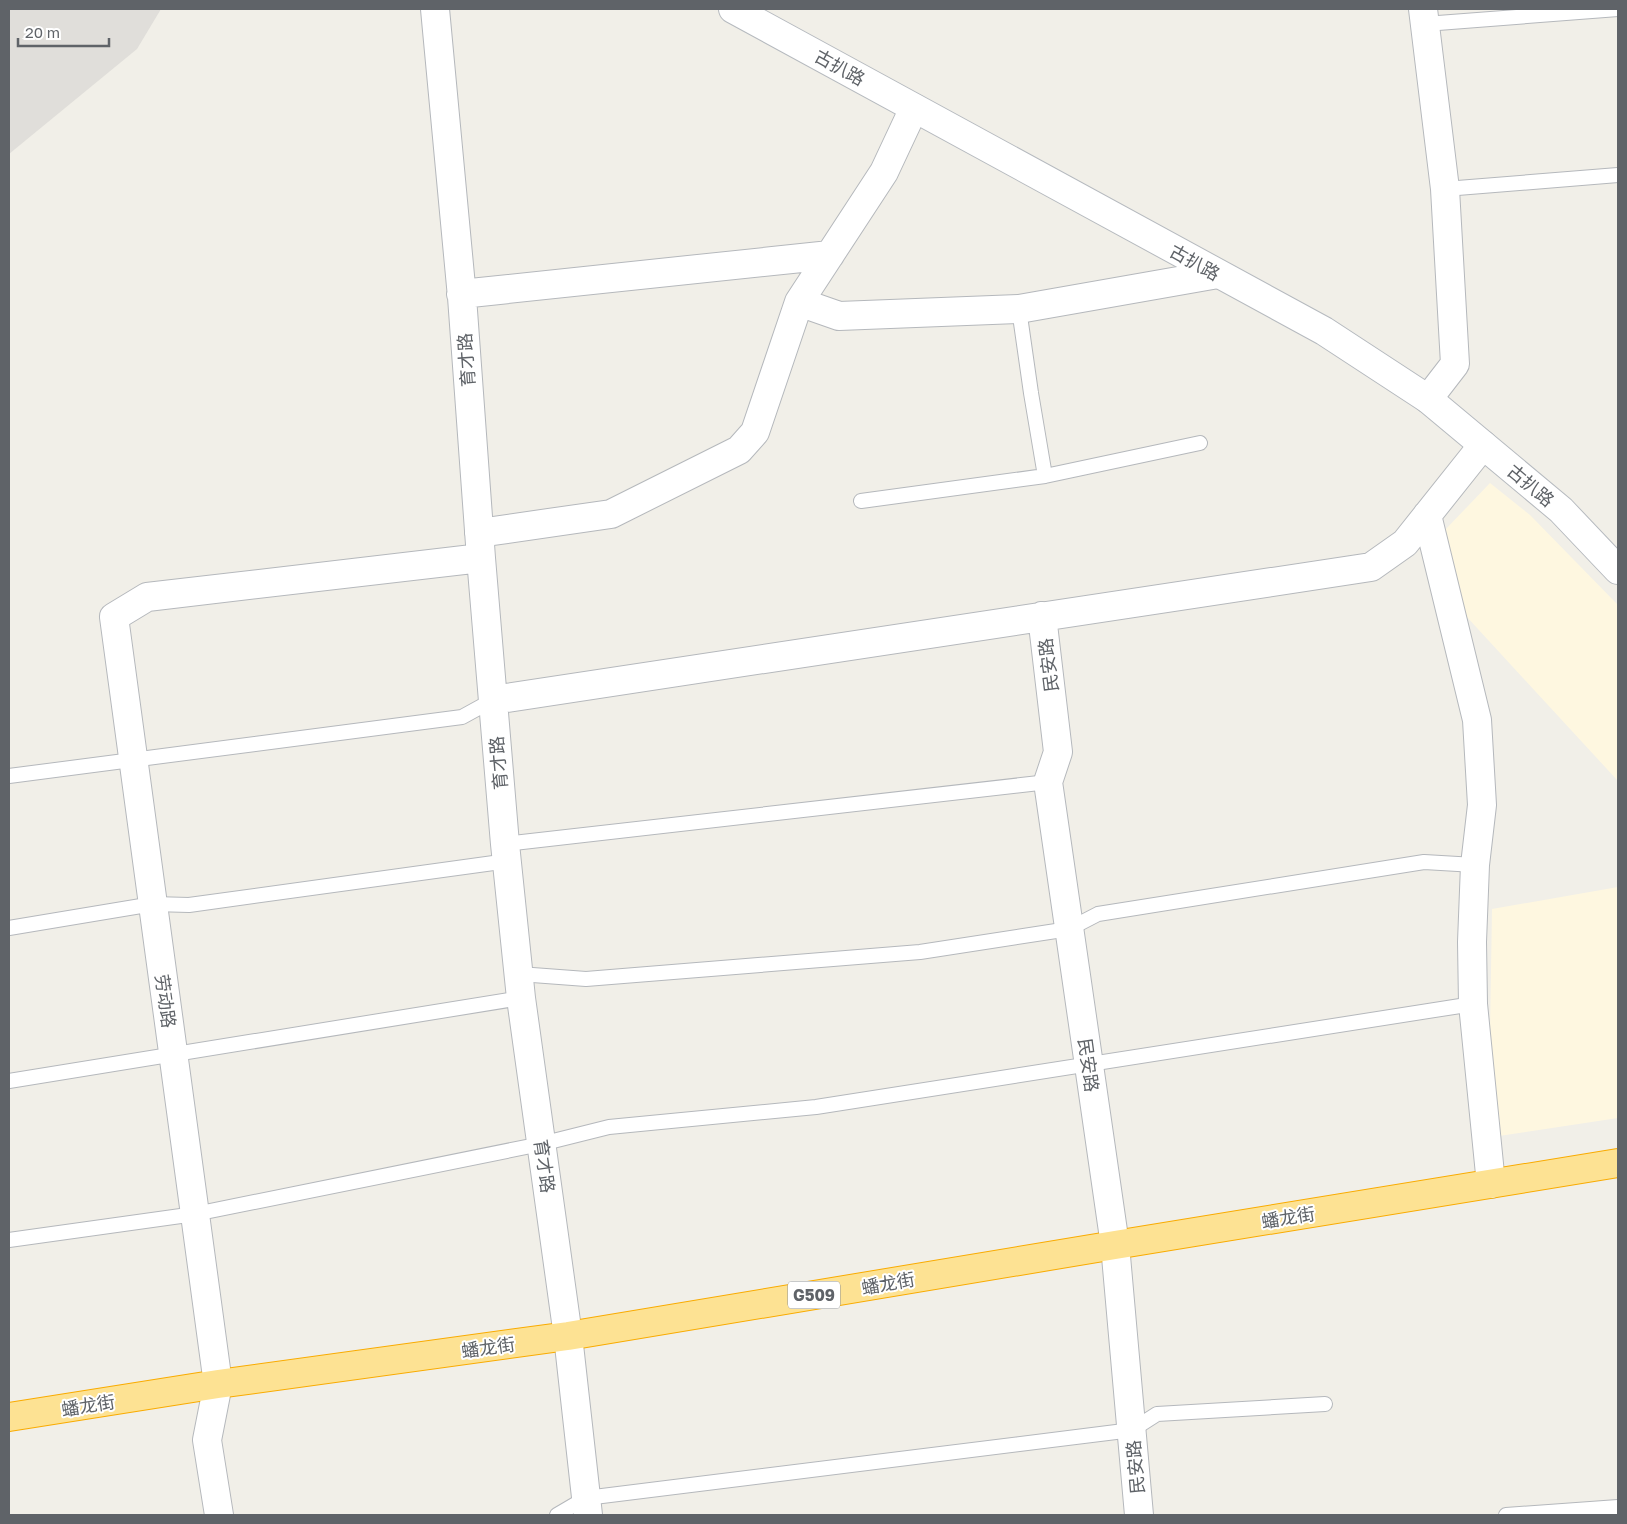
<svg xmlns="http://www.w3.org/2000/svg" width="1627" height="1524" font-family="'Golos Text','Noto Sans SC',sans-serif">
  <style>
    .commercial { fill: #fef7e0 }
    .industrial { fill: #e0deda }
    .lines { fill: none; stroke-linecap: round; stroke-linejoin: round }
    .lane-casing { stroke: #b5b8bc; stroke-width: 16 }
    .street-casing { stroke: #b5b8bc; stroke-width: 30 }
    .secondary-casing { stroke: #b6babf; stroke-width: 30 }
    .highway-casing { stroke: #f9ab00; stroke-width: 30 }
    .lane { stroke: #fff; stroke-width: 14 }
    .street { stroke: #fff; stroke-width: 28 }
    .secondary { stroke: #fff; stroke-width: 28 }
    .highway { stroke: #fde293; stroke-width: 28 }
    .labels { text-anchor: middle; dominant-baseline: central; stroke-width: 4; stroke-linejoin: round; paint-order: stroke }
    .shield { fill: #fff; stroke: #8f9295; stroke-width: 1 }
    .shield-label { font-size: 16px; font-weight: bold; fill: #5f6368 }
    .street-label { font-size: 18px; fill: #5f6368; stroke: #fff }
  </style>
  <rect width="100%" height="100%" fill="#f1efe8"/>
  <!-- commercial -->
  <path class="commercial" d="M1490,483L1530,515L1618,605V781L1466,616L1444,531Z
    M1618,887V1118L1499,1136L1490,1032L1492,909Z"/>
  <!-- industrial -->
  <path class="industrial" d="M9,9H161L137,49L9,154Z"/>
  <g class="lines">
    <!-- lane casing -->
    <g class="lane-casing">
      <path id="lane" d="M1425,24L1618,9
        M1445,189L1618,175
        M1019,309L1031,393L1045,476
        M861,501L1045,476L1200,443
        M9,776L462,717L493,700
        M505,844L1048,782
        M9,928L153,904L189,905L508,861
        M519,974L586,979L920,952L1069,929L1098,914L1424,862L1475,865
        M9,1081L521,998
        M9,1240L195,1214L541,1144L609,1127L816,1107L1473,1004
        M557,1515L586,1498L1132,1430L1157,1414L1325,1404
        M1506,1515L1618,1507"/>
    </g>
    <!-- street casing -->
    <g class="street-casing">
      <path id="street" d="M435,9L462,297L481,558L505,844L521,998L568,1336L588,1515
        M1423,9L1445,189L1455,364L1428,399
        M461,294L830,255
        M799,302L839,316L1019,309L1218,274
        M1427,515L1477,720L1482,805L1475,865L1472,942L1473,1004L1491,1184
        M479,533L611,514L739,450L755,432L799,302L884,172L914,108
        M1042,616L1058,752L1048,782L1115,1245L1139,1515
        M493,700L1371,567L1405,543L1483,445
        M219,1515L207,1440L218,1384L114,617L147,597L481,558"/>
    </g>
    <!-- secondary casing -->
    <g class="secondary-casing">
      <path id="secondary" d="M733,9L1324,331L1428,399L1561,510L1618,570"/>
    </g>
    <!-- highway casing -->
    <g class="highway-casing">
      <path id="highway" d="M9,1417L218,1384L568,1336L1115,1245L1618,1163"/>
    </g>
    <!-- lane -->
    <use href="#lane" class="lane"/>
    <!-- street -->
    <use href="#street" class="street"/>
    <!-- secondary -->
    <use href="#secondary" class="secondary"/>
    <!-- highway -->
    <use href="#highway" class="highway"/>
  </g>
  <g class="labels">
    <!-- shield labels -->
    <rect class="shield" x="788" y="1281.5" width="52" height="27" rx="4"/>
    <g class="shield-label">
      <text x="814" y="1295">G509</text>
    </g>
    <!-- street labels -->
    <g class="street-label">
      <text transform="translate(840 67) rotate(29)">古扒路</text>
      <text transform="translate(1195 262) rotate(29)">古扒路</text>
      <text transform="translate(466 360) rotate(-94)">育才路</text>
      <text transform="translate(1531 485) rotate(40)">古扒路</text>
      <text transform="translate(1048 665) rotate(-97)">民安路</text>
      <text transform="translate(498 763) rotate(-95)">育才路</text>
      <text transform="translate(166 1001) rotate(82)">劳动路</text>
      <text transform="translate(1089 1065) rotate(82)">民安路</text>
      <text transform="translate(545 1166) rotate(82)">育才路</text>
      <text transform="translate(1288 1217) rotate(-9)">蟠龙街</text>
      <text transform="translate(888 1283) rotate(-10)">蟠龙街</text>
      <text transform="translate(488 1347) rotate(-8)">蟠龙街</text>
      <text transform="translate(88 1405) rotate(-9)">蟠龙街</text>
      <text transform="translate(1135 1467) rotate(-95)">民安路</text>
    </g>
  </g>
  <!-- border -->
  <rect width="1627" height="1524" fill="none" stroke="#5f6368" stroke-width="20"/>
  <!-- scale -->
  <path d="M18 38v8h91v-8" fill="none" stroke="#5f6368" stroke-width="2.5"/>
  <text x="25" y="38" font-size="15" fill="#5f6368" stroke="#ffffff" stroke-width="4" paint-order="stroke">20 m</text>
</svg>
